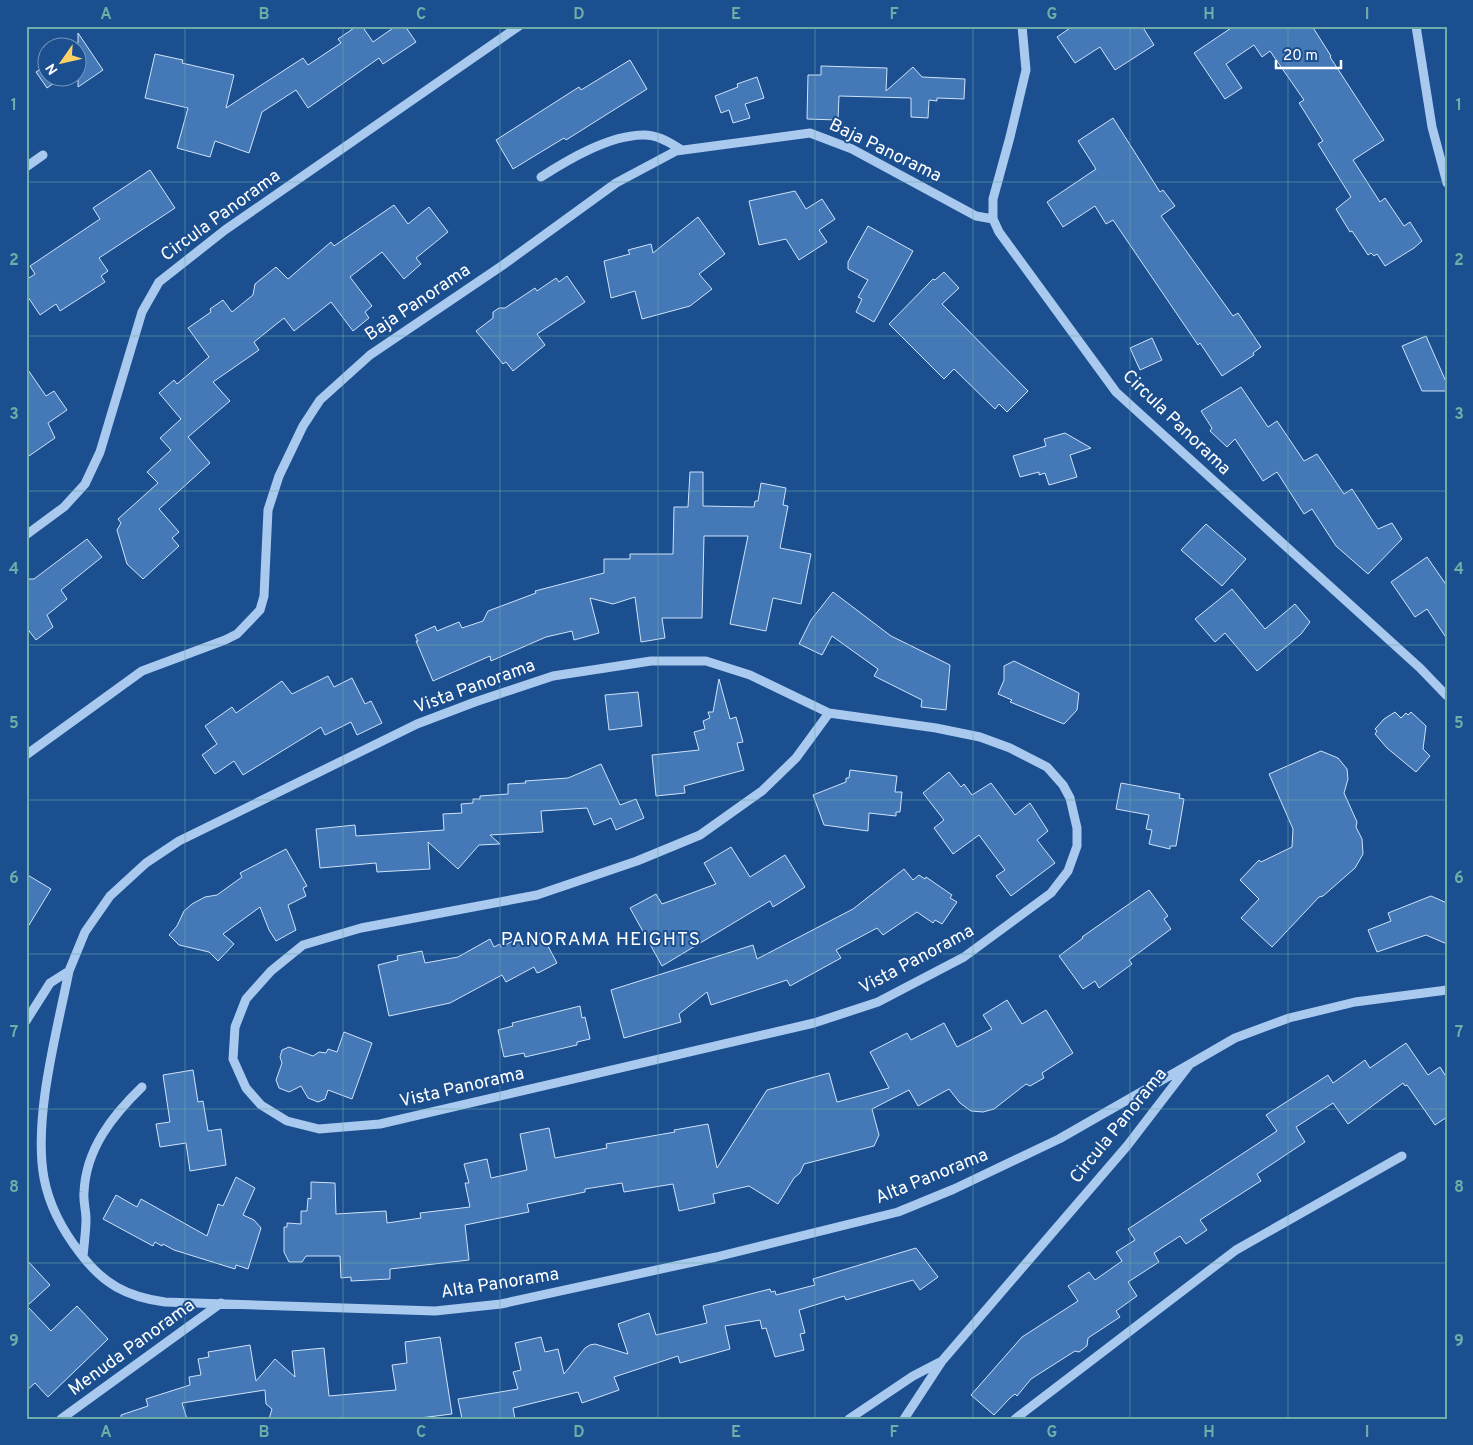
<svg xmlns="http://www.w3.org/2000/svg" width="1473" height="1445" font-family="Overpass,sans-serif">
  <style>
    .building { fill: #4478b7; stroke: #cfe3fa }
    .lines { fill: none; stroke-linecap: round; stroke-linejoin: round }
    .minor { stroke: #a9c9ee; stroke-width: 9 }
    .grid { fill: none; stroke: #6fada8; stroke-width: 1; stroke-opacity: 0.55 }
    .labels { text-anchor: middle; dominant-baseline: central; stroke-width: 4; stroke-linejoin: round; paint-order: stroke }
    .street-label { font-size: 18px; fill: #fff; stroke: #1b4f8f }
    .neighbourhood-label { font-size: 19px; letter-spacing: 1px; fill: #fff; stroke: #1b4f8f }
    .neatline { fill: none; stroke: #6fada8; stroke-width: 2 }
    .grid-label { font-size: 16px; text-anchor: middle; font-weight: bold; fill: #6fada8 }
  </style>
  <rect width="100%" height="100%" fill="#1b4f8f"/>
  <!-- building -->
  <path class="building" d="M357,26H362L373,42L396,26H405L416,42L383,64L379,58L308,108L296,90L262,112L249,153L215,141L210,157L177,148L188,108L145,98L155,54L183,60L182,63L234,75L226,108L303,58L308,65L341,43L338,39Z
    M1073,26H1142L1154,45L1115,70L1100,47L1075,63L1057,37Z
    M1234,26H1312L1331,56L1330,57L1384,140L1353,160L1380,202L1385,198L1404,226L1410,222L1422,241L1414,248L1385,266L1377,254L1374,256L1371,253L1368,255L1352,231L1350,232L1336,209L1351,197L1318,144L1323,141L1299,103L1304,100L1270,51L1262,57L1254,45L1226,64L1242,88L1225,99L1194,53Z
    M78,33L103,70L78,87V48H71L78,43Z
    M630,60L647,89L566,140L564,138L513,169L496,140L579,87L581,90Z
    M48,64V78H72L63,84L60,79L47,88L36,72Z
    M821,66L887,68L886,91L913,67L922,77L965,79L964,99L937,98V101L929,100L928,118L911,117V98L839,96L838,120L807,119L808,75H821Z
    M757,77L764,98L745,104L750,118L733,123L729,110L721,113L715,96L738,87L737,84Z
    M1113,118L1160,192L1163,190L1175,206L1161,216L1233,316L1238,313L1261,347L1253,353L1254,355L1222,376L1200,343L1198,345L1113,220L1106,224L1095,206L1063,227L1047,202L1096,169L1078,141Z
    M150,170L175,208L99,258L108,271L101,276L105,282L60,311L56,304L40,315L26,294V280L35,274L30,266L100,219L93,208Z
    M795,191L806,209L822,199L835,219L819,230L827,242L799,260L786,239L759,245L749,201Z
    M394,205L408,224L429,207L448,232L416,258L421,264L404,279L382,252L350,277L372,306L365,312L369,318L353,331L331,302L294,331L284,318L254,342L259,350L213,382L230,401L188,437L210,463L159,509L179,532L172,538L179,546L143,579L127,564L117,530L121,523L118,519L158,483L147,472L171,450L160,438L181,419L159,393L174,380L177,384L209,357L188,328L211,312L210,309L223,300L232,312L253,295L255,284L276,267L288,279L331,242L334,246Z
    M698,217L725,254L699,274L712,289L690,306L642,319L635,291L611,298L604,261L630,254L628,250L651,244L653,253Z
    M868,226L913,251L874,322L856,312L862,299L858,297L868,280L848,269V262Z
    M944,272L959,288L942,304L1028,391L1007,412L999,404L995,409L954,369L944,379L889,324L933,279L935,280Z
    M567,276L585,302L537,334L545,345L513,371L506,362L503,364L476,331L493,318V312L499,308H505L535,288L537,291L556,278L559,282Z
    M1426,336L1447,384V391H1422L1402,346Z
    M1152,338L1162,360L1140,370L1130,348Z
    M26,367L46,396L54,391L67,410L48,423L55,438L26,458Z
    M1241,387L1268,427L1277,421L1304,461L1317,454L1344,494L1352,489L1378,529L1392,523L1402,539L1368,574L1336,546L1312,509L1304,514L1277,472L1263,481L1235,439L1227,447L1210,431L1212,428L1201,411Z
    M1065,433L1091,448L1070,455L1077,477L1049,485L1045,473L1039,475V472L1020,477L1013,456L1046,446L1044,439Z
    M690,472H703V506L754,507L755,501H758L761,483L786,488L783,505L788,506L780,548L811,554L801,604L773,598L766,631L730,624L748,536H704L702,618H662L665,638L641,642L635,597L613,604L590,598L599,633L574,640L572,631L546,637L491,661L490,656L433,681L416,641H418L415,635L435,626L437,631L459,622L462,628L483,621L488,611L536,593L535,591L604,573V559H630V554H673L674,507H688Z
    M1206,524L1246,559L1222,586L1181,550Z
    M87,539L102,557L61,590L67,599L47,615L53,627L36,640L26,627V579H34Z
    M1427,557L1447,586V639L1427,609L1415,617L1391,582Z
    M1232,589L1265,629L1295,604L1310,622L1301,634L1257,671L1225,633L1215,642L1195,619Z
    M833,592L891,636L950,665L946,710L921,707L922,700L874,676L878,669L832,636L822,655L799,644L811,620Z
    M1014,661L1079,693L1077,710L1064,724L1010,702L1012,700L998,694L1004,680V666Z
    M328,676L334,687L352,678L365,704L371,701L382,723L357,735L351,722L325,735L321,727L243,775L234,761L215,774L202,755L217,744L205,726L232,707L236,713L282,681L292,694Z
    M719,679L730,719L736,717L743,742L737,743L744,770L684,786L685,793L656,796L652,755L699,750L694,732L705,729L703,721L710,718L708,712H713Z
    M638,692L642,726L609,730L605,695Z
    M1395,712L1401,718L1406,713L1408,715L1411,712L1426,726L1423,749L1430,756L1416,772L1387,748L1375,734L1377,731L1375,729L1384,719Z
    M1321,751L1338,758L1347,769L1348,779L1344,793L1357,822L1356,827L1362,839L1363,854L1355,868L1323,896L1319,897L1272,947L1241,918L1259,899L1240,880L1259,860L1261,862L1292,847L1293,829L1269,774Z
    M601,764L620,805L636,799L644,818L616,830L611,818L594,825L587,808L541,811L543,832L490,835L500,844L479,845L458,869L428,842L430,869L377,872L376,863L320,868L316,829L355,825L356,836L444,830L443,814L462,813L461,804L473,803V799H480V796L508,794V784L526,783L525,781L568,778Z
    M850,770L897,776L895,792H902L900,812H896V816L869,813L868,831L824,825L813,795L846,782V778H849Z
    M949,772L961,787L964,784L972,795L991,783L1015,815L1030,803L1048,831L1037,840L1055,863L1011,896L996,876L1005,870L979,835L953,854L934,828L944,820L923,793Z
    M1121,783L1180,794L1179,798L1184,799L1176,846H1170V849L1149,844L1152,830L1146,829L1149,815L1116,809Z
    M731,847L750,877L785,855L805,887L773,907L770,901L662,966L630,908L656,894L662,904L716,884L704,863Z
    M286,849L307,886L303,888L306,896L288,905L296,930L276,941L269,930L260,907L223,934L234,944L218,961L209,952L179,945L169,935L177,926L184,911L192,904L205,897L217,895L242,877L240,873Z
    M904,869L913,880L919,875L925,879L926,877L952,895L950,898L957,902L942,924L935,920L933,923L917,912L883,935L877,928L836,950L841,958L790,986L787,980L711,1005L707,992L679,1014L681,1022L624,1038L611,990L753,945L757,959L853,909Z
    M26,874L51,889L26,930Z
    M1149,890L1168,916L1164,919L1171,929L1129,960L1132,964L1099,988L1095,981L1083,989L1059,956L1083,938L1082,937Z
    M1431,896L1447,903V944L1426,935L1377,952L1368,930L1391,921L1388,913Z
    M541,933L557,963L540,972L537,973L534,967L506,982L502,975L450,1003L389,1016L378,965L398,960L397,956L422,951L425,963L458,957L490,939L494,947L500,944L501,947L519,938L522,943Z
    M1007,1000L1022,1024L1046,1010L1073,1053L1042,1073L1044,1078L1030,1086L1026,1084L994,1109L983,1112L971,1111L960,1103L949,1089L918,1106L909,1090L872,1109L879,1135L874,1146L804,1164L800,1173L794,1178L778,1204L749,1186L713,1194L715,1203L679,1211L673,1184L624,1192L622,1183L585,1189V1192L527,1204L529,1212L465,1225L469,1260L390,1269V1279L351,1281V1277L341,1278L340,1256H306L302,1262H289L284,1252V1227H287V1223L301,1224V1211H307L308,1198L311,1199V1182L335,1183L336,1214L386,1211L387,1223L421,1218L420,1213L470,1207L465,1183H469L464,1164L487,1159L491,1178L527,1170L520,1134L549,1128L555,1158L607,1148L606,1144L675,1132L674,1130L708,1124L717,1168L767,1090L829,1073L837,1102L889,1088L870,1052L907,1033L911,1040L944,1023L957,1047L992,1029L983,1015Z
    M580,1006L582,1018L585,1017L590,1039L577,1042V1045L525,1057L524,1053L504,1057L498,1030L513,1026L512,1023Z
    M344,1032L372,1043L352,1099L328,1090L325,1099L318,1102L308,1098L301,1086L289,1092L279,1088L276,1080L282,1063L280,1057L282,1050L289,1047L313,1056L319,1052L326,1053L328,1049L337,1052Z
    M1406,1043L1428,1075L1440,1067L1447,1078V1117L1435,1125L1407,1085L1405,1086L1403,1083L1348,1124L1333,1103L1296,1127L1305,1142L1257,1174L1261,1181L1200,1220L1207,1230L1186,1244L1180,1236L1154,1253L1159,1262L1128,1282L1137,1296L1116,1311L1120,1317L1088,1338L1087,1346L1079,1352L1075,1351L1031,1379L1017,1396L1015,1394L1010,1398L994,1415L971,1395L1022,1337L1078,1301L1068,1286L1089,1272L1095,1280L1122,1261L1116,1252L1135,1240L1128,1229L1277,1131L1266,1115L1328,1075L1333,1083L1365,1060L1370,1068Z
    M193,1070L198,1102L203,1101L208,1131L221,1129L226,1165L190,1171L186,1143L160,1147L156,1124L170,1122L163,1075Z
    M236,1177L255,1188L243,1215L254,1220L261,1228L248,1269L236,1265L235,1269L174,1250L163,1244L162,1246L155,1242L153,1246L103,1219L116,1195L137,1207L141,1199L207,1236L218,1204L223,1206Z
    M916,1248L938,1277L920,1290L913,1280L846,1300L844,1296L799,1310L805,1333L800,1334L804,1350L775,1357L766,1328L762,1329L760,1320L725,1326L730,1349L680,1363L678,1356L614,1377L619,1390L582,1403L578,1392L513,1408L515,1419H462L458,1399L518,1389L513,1372L521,1370L515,1343L541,1337L545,1352L558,1349L564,1374L585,1348L590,1345L595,1344L628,1354L618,1324L649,1313L656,1335L707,1323L703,1306L770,1289L771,1292L775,1291L776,1295L815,1285L813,1279Z
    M26,1259L50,1285L27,1306L51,1331L77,1306L108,1339L48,1397L35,1383L26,1391Z
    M440,1337L452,1414L412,1419H269L272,1409L266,1404L265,1390L182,1403L187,1419H121V1415L148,1406L146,1399L190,1385L189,1377L201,1375L198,1359L209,1357L208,1352L250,1345L256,1381L275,1359L295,1377L292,1351L324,1348L329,1396L396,1390L392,1365L407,1363L405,1342Z"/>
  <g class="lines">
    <!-- minor -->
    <path class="minor" d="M1022,26L1026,70L1010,137L993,199V219L999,232L1116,392L1420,668L1447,696
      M1416,26L1432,127L1447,183
      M26,167L43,155
      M541,177C569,159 608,136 642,135C657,134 670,143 682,150
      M26,535L64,507L85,484L100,452L142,312L159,282L225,230L519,26
      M26,755L142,671L225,640L237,634L260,610L264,596L268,510L279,476L303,426L320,400L370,355L503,265L616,183L676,151L810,133L852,149L976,216L993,219
      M69,971C57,1031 33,1118 44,1178C49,1205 63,1231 80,1253C103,1284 127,1297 165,1302L435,1311L501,1304L716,1257L898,1212L954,1189L1059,1139L1190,1064
      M26,1021L50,983L69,971L85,932L110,896L146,863L179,841L417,724L475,702L553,676L651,661H706L750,675L829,713L936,728L980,737L1010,748L1047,767L1063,785L1070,798L1077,828V846L1068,871L1051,893L964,957L878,1002L814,1023L380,1124L319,1129L287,1121L261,1105L246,1088L233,1059L235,1027L246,999L271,971L303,945L361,928L537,895L637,861L700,835L762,791L796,758L829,713
      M83,1257C84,1244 86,1231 86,1219C86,1210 83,1201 84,1192C86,1149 112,1116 142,1087
      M61,1419L221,1303
      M849,1419L913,1376L940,1362
      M904,1419L942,1361L1127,1146L1190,1064L1235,1038L1289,1018L1355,1002L1447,990
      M1015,1419L1236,1250L1402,1156"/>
  </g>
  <!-- grid -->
  <path class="grid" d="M185,26V1419M343,26V1419M500,26V1419M658,26V1419M815,26V1419M973,26V1419M1130,26V1419M1288,26V1419M26,182H1447M26,336H1447M26,491H1447M26,645H1447M26,800H1447M26,954H1447M26,1109H1447M26,1263H1447"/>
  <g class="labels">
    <!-- street labels -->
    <g class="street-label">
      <text transform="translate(885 151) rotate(26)">Baja Panorama</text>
      <text transform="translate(221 216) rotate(-36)">Circula Panorama</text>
      <text transform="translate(418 303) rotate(-34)">Baja Panorama</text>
      <text transform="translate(1176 423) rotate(44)">Circula Panorama</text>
      <text transform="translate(475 687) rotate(-20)">Vista Panorama</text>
      <text transform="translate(917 960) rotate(-28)">Vista Panorama</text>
      <text transform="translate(462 1088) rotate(-13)">Vista Panorama</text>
      <text transform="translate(1119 1126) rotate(-51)">Circula Panorama</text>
      <text transform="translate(932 1177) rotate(-22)">Alta Panorama</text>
      <text transform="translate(500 1284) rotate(-9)">Alta Panorama</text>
      <text transform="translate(132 1348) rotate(-36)">Menuda Panorama</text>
    </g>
    <!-- neighbourhood labels -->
    <g class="neighbourhood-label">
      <text x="601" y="940">PANORAMA HEIGHTS</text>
    </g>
  </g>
  <!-- border -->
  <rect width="1473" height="1445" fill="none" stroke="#1b4f8f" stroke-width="55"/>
  <!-- north arrow -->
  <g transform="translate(62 62) rotate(236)"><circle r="24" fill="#1b4f8f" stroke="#7695bc"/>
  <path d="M0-4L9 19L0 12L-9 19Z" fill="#ffd166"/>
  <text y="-8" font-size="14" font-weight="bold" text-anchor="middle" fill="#ffffff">N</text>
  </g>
  <!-- scale -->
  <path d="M1276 60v8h65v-8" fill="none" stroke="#ffffff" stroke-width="2.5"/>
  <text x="1283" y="60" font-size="15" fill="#ffffff" stroke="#1b4f8f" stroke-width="4" paint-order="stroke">20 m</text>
  <rect x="28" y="28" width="1418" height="1390" class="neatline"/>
  <g class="grid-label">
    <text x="106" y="19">A</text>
    <text x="264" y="19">B</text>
    <text x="421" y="19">C</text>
    <text x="579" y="19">D</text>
    <text x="736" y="19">E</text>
    <text x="894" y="19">F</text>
    <text x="1052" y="19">G</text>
    <text x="1209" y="19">H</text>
    <text x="1367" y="19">I</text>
    <text x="14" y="110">1</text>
    <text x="1459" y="110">1</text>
    <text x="14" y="265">2</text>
    <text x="1459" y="265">2</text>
    <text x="14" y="419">3</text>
    <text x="1459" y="419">3</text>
    <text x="14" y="574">4</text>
    <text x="1459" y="574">4</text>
    <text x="14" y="728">5</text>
    <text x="1459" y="728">5</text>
    <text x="14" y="883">6</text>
    <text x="1459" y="883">6</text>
    <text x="14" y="1037">7</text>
    <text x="1459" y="1037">7</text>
    <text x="14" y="1192">8</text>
    <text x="1459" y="1192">8</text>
    <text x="14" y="1346">9</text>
    <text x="1459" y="1346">9</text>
    <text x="106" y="1437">A</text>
    <text x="264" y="1437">B</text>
    <text x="421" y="1437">C</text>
    <text x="579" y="1437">D</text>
    <text x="736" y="1437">E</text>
    <text x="894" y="1437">F</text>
    <text x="1052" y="1437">G</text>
    <text x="1209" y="1437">H</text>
    <text x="1367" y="1437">I</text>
  </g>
</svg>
